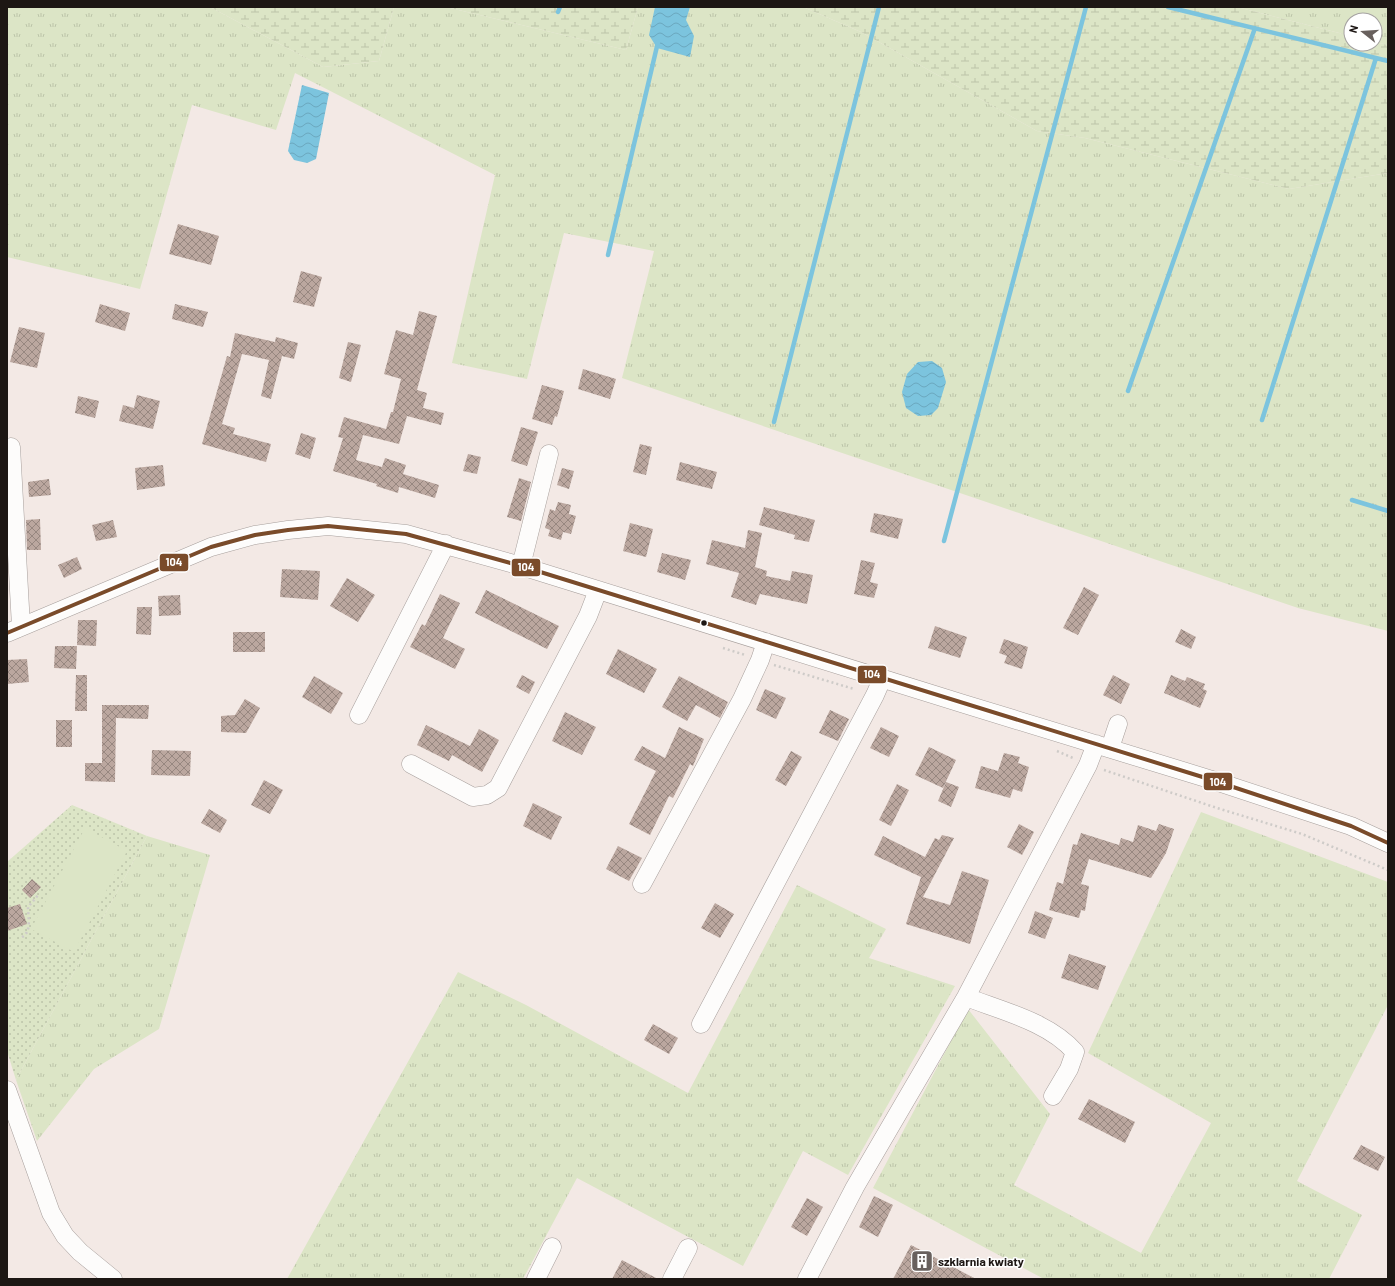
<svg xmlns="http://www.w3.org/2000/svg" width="1395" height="1286" font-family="Barlow,sans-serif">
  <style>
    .grass { fill: url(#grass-tufts) }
    .wetland { fill: url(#wetland-marsh) }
    .park { fill: url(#park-dots) }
    .garden { fill: #dce5c6 }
    .water { fill: url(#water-waves) }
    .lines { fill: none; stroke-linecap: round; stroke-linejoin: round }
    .stream { stroke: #7cc4de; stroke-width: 4.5 }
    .building { fill: url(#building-cross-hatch) }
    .minor-casing { stroke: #a79f9c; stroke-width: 19 }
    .path { stroke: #cecbc8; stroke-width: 2.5; stroke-dasharray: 2 3; stroke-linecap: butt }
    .minor { stroke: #fdfcfb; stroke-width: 18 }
    .bus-1-casing { stroke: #fff; stroke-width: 7 }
    .bus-1 { stroke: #7a4b2a; stroke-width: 4 }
    .bus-dot { fill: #1d1714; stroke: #fff; stroke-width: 1.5 }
    .labels { text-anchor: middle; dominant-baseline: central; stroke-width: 3; stroke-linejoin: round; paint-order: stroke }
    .poi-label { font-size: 12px; font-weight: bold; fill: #1d1714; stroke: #fff; text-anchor: start }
    .line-badge { stroke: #fff; stroke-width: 1.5 }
    .badge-label { font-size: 11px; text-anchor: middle; font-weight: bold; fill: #fff }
  </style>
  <defs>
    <pattern id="grass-tufts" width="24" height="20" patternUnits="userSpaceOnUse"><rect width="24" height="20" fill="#dce5c6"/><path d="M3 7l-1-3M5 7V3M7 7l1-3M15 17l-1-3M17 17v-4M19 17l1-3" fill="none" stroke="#bcc4a9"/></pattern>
    <pattern id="wetland-marsh" width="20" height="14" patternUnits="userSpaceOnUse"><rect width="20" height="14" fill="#dce5c6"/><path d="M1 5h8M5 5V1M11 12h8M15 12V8" fill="none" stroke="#bcc4a9"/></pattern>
    <pattern id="park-dots" width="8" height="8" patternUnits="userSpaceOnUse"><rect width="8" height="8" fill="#dce5c6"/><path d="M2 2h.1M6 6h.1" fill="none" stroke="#bcc4a9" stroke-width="1.8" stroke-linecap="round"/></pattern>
    <pattern id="water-waves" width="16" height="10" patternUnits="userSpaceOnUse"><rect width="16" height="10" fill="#7cc4de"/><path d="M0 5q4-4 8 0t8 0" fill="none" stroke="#6ba8be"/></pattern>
    <pattern id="building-cross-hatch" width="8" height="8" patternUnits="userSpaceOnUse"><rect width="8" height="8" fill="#bba79f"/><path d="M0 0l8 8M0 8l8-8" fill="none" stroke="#978780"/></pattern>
  </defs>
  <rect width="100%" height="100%" fill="#f3e9e5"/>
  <!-- grass -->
  <path class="grass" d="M7,7H210L323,67L379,61L394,7H446L626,50L638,7H803L861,32L1037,131L1085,138L1289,189L1388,173V631L1298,608L622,378L654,251L564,233L527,379L452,363L495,175L295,73L276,130L192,105L140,289L7,257Z
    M1237,7H1388V45L1375,42V20H1351V36Z
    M1201,812L1388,882V1005L1297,1181L1362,1215L1329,1279H1044L873,1188L968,1009L1050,1114L1014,1185L1141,1253L1211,1123L1088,1053Z
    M147,836L210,855L159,1029L94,1069L37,1141L16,1080Z
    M797,885L886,929L869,958L955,986L848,1175L803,1151L743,1266L577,1178L523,1279H287L458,972L526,1005L688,1093Z"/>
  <!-- wetland -->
  <path class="wetland" d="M210,7H394L379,61L323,67Z
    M446,7H638L626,50Z
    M803,7H1237L1351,36V44H1375V42L1388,45V173L1289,189L1085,138L1037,131L861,32Z"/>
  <!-- park -->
  <path class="park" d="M72,805L147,836L16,1080L7,1051V862Z"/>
  <!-- garden -->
  <path class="garden" d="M85,828L127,851L74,952L31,929Z"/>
  <!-- water -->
  <path class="water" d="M655,7H690L686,20L694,36L690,57L657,48L649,35Z
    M302,85L329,93L316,159L307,163L294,160L288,151Z
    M932,361L942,368L946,382L938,408L931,415L918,416L906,408L902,392L907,374L918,362Z"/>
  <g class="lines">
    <!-- stream -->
    <path class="stream" d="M1168,7L1388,61
      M558,12L560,7
      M608,255L658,42
      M1128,391L1255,28
      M1262,420L1376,58
      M774,422L879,7
      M1352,500L1388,511
      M944,541L1086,7"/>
  </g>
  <!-- building -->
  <path class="building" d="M178,224L219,236L211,265L169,254Z
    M301,271L322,277L314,307L293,302Z
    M100,304L130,313L125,331L95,322Z
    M175,304L208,312L203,327L172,319Z
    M419,311L437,316L417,390L427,393L423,408L444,413L441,425L407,416L399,444L363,435L356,460L382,467L385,458L406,465L403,474L439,485L435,498L399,487L398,493L376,486L377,484L333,471L343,438L338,437L344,417L386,429L391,412H393L401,379L384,374L396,330L413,335Z
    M19,327L45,333L37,368L10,362Z
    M235,333L275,342L276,337L298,343L294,359L282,356L271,399L261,396L269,360L242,354L222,424L235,428L233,434L271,444L266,462L202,444L227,356L230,357Z
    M348,342L361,345L351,382L339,378Z
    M583,369L616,379L610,399L578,389Z
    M542,385L564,391L557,417L555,416L552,425L532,419Z
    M137,395L160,401L153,429L119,421L123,405L134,408Z
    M78,396L99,401L95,418L75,413Z
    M521,427L538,432L527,466L511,461Z
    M301,433L316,438L310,459L295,454Z
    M640,444L652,447L646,475L633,472Z
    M468,454L481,457L477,474L463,471Z
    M680,462L717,472L712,489L676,480Z
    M163,465L165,486L137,490L135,468Z
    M562,468L574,471L569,489L557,485Z
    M519,478L531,482L521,521L507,517Z
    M49,479L51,495L29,497L28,482Z
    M558,502L571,505L569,514L576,516L571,534L563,532L561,540L548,536L550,530L545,528L550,509L555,511Z
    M764,507L815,520L809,542L794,539L795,535L759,525Z
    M874,513L903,519L898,539L870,532Z
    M40,519L41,550H27L26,520Z
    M113,520L117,537L96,541L92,525Z
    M630,523L653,529L646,557L623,551Z
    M748,530L762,533L755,567L767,571L766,576L790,581L792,571L813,575L807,604L760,594L756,605L731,597L739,573L706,564L712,540L745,548Z
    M662,553L691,560L685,580L657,572Z
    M77,557L82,569L64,578L58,565Z
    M861,560L875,563L870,582L878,584L874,598L854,594Z
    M282,569L320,571L318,600L280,597Z
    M347,578L375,595L358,622L330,606Z
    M1084,587L1099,595L1078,635L1063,628Z
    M486,590L559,626L547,649L475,613Z
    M440,594L460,603L443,638L465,649L455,669L410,647L422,624L425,626Z
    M180,595L181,615L159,616L158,596Z
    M137,607H152L151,635L136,634Z
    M78,620H97L96,646L77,645Z
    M935,626L967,637L960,658L928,648Z
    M1181,629L1196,637L1191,649L1175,642Z
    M233,632H265V652H233Z
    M1004,639L1028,647L1022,669L1004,663L1007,656L999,653Z
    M55,646H77L76,669L54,668Z
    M618,649L657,669L644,693L606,674Z
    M27,659L29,682L7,684V660Z
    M76,675H87V711H75Z
    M522,675L535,682L529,694L516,687Z
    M1113,675L1130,684L1121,704L1103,695Z
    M1171,675L1185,681L1187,677L1205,684L1203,689L1207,691L1200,708L1164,693Z
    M314,676L343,693L331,714L302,697Z
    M679,676L728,702L720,718L696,705L687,721L662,707Z
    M765,689L786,698L776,719L756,710Z
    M245,699L260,708L246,733L221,732V716L235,715Z
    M102,705H149L148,719L116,718L115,782L85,781V763H102Z
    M830,710L849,719L838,741L819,733Z
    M565,712L596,727L582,755L552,741Z
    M56,720H72V747H56Z
    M426,725L470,746L479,729L499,740L482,772L452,755L449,761L417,745Z
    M679,727L704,739L693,766L690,764L673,798L669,796L650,835L629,824L656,771L634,760L642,746L665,758Z
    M881,727L899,736L889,757L870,748Z
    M929,747L956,760L943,788L915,775Z
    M152,750L191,751L190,776L151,775Z
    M791,751L802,757L786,786L775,780Z
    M1004,753L1020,757L1018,763L1029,767L1022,792L1013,789L1010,798L975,788L981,766L998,771Z
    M264,780L283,790L270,814L251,805Z
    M946,782L959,787L951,807L938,801Z
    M897,784L909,790L891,826L879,820Z
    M533,803L562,817L551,840L523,826Z
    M209,809L227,820L220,833L201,823Z
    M1019,824L1034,832L1022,855L1007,847Z
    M1159,824L1174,829L1166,853L1151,878L1089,859L1081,884L1089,886L1085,911L1081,910L1079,918L1049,910L1057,882L1063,884L1073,844L1077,845L1081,833L1119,845L1121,838L1133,842L1138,825L1156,831Z
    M942,835L954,838L923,897L950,905L962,871L989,880L970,944L906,924L921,877L874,855L883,836L925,857L935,838L939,840Z
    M618,846L642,858L629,881L606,869Z
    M32,879L41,887L30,898L22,890Z
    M715,903L734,914L720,938L701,928Z
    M20,904L27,924L7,931V908Z
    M1035,911L1053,918L1045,939L1028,933Z
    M1069,954L1106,966L1098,990L1061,978Z
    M653,1024L678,1038L669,1054L644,1040Z
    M1089,1099L1135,1122L1125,1143L1078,1119Z
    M1361,1145L1385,1157L1378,1171L1353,1159Z
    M874,1196L893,1205L878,1237L859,1227Z
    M807,1198L823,1207L807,1236L791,1227Z
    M911,1245L976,1279H893Z
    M622,1260L658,1279H612Z"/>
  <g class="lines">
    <!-- minor casing -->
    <g class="minor-casing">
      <path id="minor" d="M11,447L21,626
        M521,566L549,454
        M7,633L211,547L255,535L288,530L328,526L406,534L521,566L964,704L1209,779L1351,826L1388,843
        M359,715L446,544
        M1110,748L1118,724
        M411,764L473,797L487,795L498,788L588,616L598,590
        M642,884L742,699L760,660L766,642
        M966,997C1002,1011 1049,1022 1075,1052L1069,1069L1053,1096
        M701,1024L875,695L882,679
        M7,1090L51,1213L65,1236L80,1252L113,1279
        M536,1279L552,1247
        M672,1279L688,1248
        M807,1279L855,1187L966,997L1088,765L1096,744"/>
    </g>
    <!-- path -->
    <path class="path" d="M723,648L745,655
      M774,665L854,689
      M1057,751L1073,758
      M1104,770L1217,808L1302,834L1388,870
      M22,937C32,932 28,916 28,907L39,894"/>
    <!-- minor -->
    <use href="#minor" class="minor"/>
    <!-- bus-1 casing -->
    <g class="bus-1-casing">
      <path id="bus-1" d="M7,633L211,547L255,535L288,530L328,526L406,534L521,566L1209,779L1351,826L1388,843"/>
    </g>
    <!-- bus-1 -->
    <use href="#bus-1" class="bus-1"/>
  </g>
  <!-- icons -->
  <defs>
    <g id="building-square" transform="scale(1.15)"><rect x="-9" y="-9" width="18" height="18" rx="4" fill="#68605d" stroke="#fff"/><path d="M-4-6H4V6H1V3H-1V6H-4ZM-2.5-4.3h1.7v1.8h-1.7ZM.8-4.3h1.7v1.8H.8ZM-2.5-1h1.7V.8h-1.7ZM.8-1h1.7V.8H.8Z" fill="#fff"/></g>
  </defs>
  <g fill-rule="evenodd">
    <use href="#building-square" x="922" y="1261"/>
  </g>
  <!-- markers -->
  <circle class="bus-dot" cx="704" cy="623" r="3.5"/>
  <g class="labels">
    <!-- poi labels -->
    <g class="poi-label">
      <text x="938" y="1261">szklarnia kwiaty</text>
    </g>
  </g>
  <g class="line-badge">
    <rect x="159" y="553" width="30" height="19" rx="4" fill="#7a4b2a"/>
    <rect x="511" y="558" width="30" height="19" rx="4" fill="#7a4b2a"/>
    <rect x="857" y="665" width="30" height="19" rx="4" fill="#7a4b2a"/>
    <rect x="1203" y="772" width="30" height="19" rx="4" fill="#7a4b2a"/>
  </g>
  <g class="badge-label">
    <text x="174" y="566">104</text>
    <text x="526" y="571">104</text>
    <text x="872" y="678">104</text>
    <text x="1218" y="786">104</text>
  </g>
  <!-- border -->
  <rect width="1395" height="1286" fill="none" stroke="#1d1714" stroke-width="16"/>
  <!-- north arrow -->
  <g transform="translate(1363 32) rotate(287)"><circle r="19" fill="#ffffff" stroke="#a5a2a1"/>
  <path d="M0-3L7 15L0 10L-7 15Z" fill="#68605d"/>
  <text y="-6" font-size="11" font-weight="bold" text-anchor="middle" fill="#1d1714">N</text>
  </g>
</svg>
